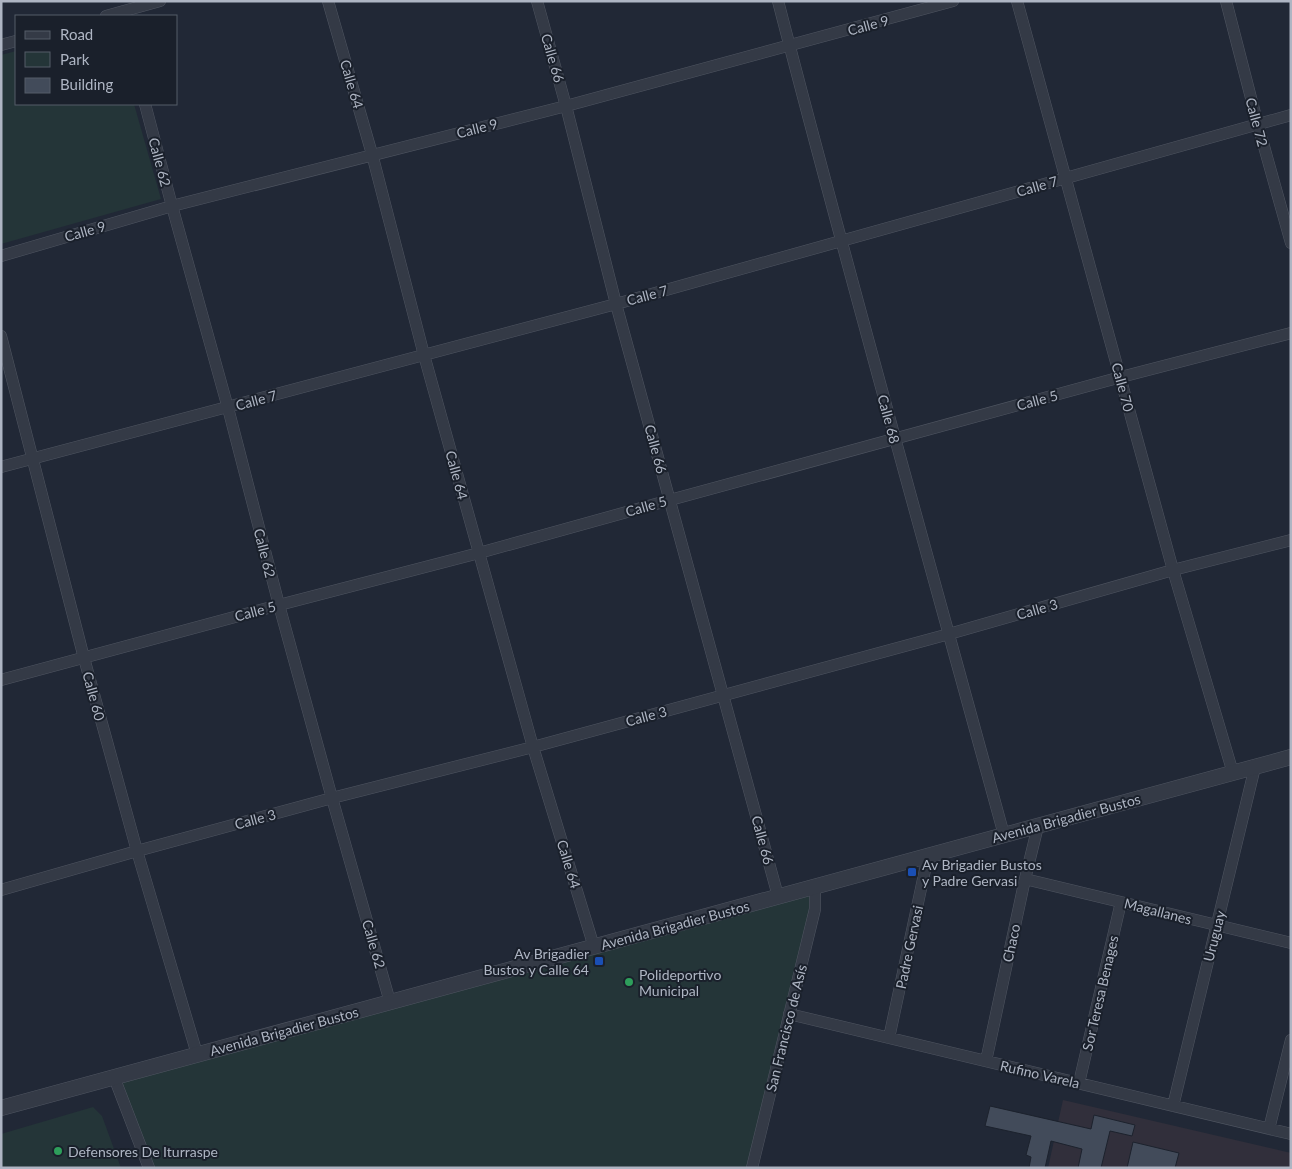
<svg xmlns="http://www.w3.org/2000/svg" width="1292" height="1169" font-family="Lato,sans-serif">
  <style>
    .medical { fill: #312f3b }
    .green { fill: #243538 }
    .building { fill: #424b5a; stroke: #1c222d }
    .lines { fill: none; stroke-linecap: round; stroke-linejoin: round }
    .minor-casing { stroke: #4f5561; stroke-width: 12 }
    .tertiary-casing { stroke: #4f5561; stroke-width: 16 }
    .minor { stroke: #343a46; stroke-width: 11 }
    .tertiary { stroke: #343a46; stroke-width: 15 }
    .transit-dot { fill: #1a4fb4; stroke: #1a202b; stroke-width: 2 }
    .leisure-dot { fill: #2e9e5b; stroke: #1a202b; stroke-width: 2 }
    .labels { text-anchor: middle; dominant-baseline: central; stroke-width: 4; stroke-linejoin: round; paint-order: stroke }
    .street-label { font-size: 14px; fill: #aeb5c3; stroke: #1a202b }
    .poi-label { font-size: 14px; fill: #aeb5c3; stroke: #1a202b; text-anchor: start }
  </style>
  <rect width="100%" height="100%" fill="#212836"/>
  <!-- medical -->
  <path class="medical" d="M1063,1100L1291,1153V1168H1048Z"/>
  <!-- green -->
  <path class="green" d="M16,51V104H134L161,199L1,244V55Z
    M815,887L750,1168H149L114,1077Z
    M93,1107L102,1116L121,1168H1V1134Z"/>
  <!-- building -->
  <path class="building" d="M990,1106L1091,1129L1094,1115L1135,1125L1132,1136L1110,1131L1101,1168H1078L1082,1149L1051,1141L1045,1168H1029L1031,1157L1026,1155L1031,1136L985,1126Z
    M1133,1142L1179,1153L1175,1168H1127Z"/>
  <g class="lines">
    <!-- minor casing -->
    <g class="minor-casing">
      <path id="minor" d="M328,1L372,154L424,355L533,747L594,947
        M537,1L566,106L616,304L778,896
        M778,1C850,280 928,557 1004,835
        M1017,1L1173,570L1233,773
        M1226,1L1258,125L1291,243
        M106,16L160,1
        M1,45L16,41
        M145,104L172,206L228,408L279,605L332,798L390,1002
        M1,256L172,206L566,106L953,1
        M1,336L84,658L137,851L197,1054
        M1,467L616,304L1291,115
        M1,680L279,605L479,553L670,500L1121,377L1291,333
        M1025,879L1291,943
        M1,890L137,851L332,798L533,747L949,634L1173,570L1291,540
        M789,1014L1291,1134
        M889,1038L928,856
        M986,1061L1025,879L1038,826
        M114,1077L149,1168
        M1079,1083L1121,902
        M1173,1106L1255,767
        M1269,1129L1291,1040
        M752,1168L815,909V887"/>
    </g>
    <!-- tertiary casing -->
    <g class="tertiary-casing">
      <path id="tertiary" d="M1,1108L1291,757"/>
    </g>
    <!-- minor -->
    <use href="#minor" class="minor"/>
    <!-- tertiary -->
    <use href="#tertiary" class="tertiary"/>
  </g>
  <!-- markers -->
  <g class="transit-dot">
    <rect x="907" y="867" width="10" height="10" rx="2.5"/>
    <rect x="594" y="956" width="10" height="10" rx="2.5"/>
  </g>
  <g class="leisure-dot">
    <circle cx="629" cy="982" r="5"/>
    <circle cx="58" cy="1151" r="5"/>
  </g>
  <g class="labels">
    <!-- street labels -->
    <g class="street-label">
      <text transform="translate(868 25) rotate(-15)">Calle 9</text>
      <text transform="translate(553 58) rotate(74)">Calle 66</text>
      <text transform="translate(352 84) rotate(74)">Calle 64</text>
      <text transform="translate(1257 122) rotate(75)">Calle 72</text>
      <text transform="translate(477 128) rotate(-14)">Calle 9</text>
      <text transform="translate(160 162) rotate(75)">Calle 62</text>
      <text transform="translate(1037 186) rotate(-16)">Calle 7</text>
      <text transform="translate(85 231) rotate(-16)">Calle 9</text>
      <text transform="translate(647 295) rotate(-15)">Calle 7</text>
      <text transform="translate(1123 387) rotate(75)">Calle 70</text>
      <text transform="translate(256 400) rotate(-15)">Calle 7</text>
      <text transform="translate(1037 400) rotate(-15)">Calle 5</text>
      <text transform="translate(889 419) rotate(75)">Calle 68</text>
      <text transform="translate(656 449) rotate(75)">Calle 66</text>
      <text transform="translate(457 475) rotate(75)">Calle 64</text>
      <text transform="translate(646 506) rotate(-16)">Calle 5</text>
      <text transform="translate(265 553) rotate(76)">Calle 62</text>
      <text transform="translate(1037 609) rotate(-16)">Calle 3</text>
      <text transform="translate(255 611) rotate(-15)">Calle 5</text>
      <text transform="translate(94 696) rotate(75)">Calle 60</text>
      <text transform="translate(646 716) rotate(-15)">Calle 3</text>
      <text transform="translate(1066 818) rotate(-15)">Avenida Brigadier Bustos</text>
      <text transform="translate(255 819) rotate(-15)">Calle 3</text>
      <text transform="translate(763 840) rotate(75)">Calle 66</text>
      <text transform="translate(569 864) rotate(73)">Calle 64</text>
      <text transform="translate(1158 911) rotate(14)">Magallanes</text>
      <text transform="translate(675 925) rotate(-15)">Avenida Brigadier Bustos</text>
      <text transform="translate(1214 936) rotate(-76)">Uruguay</text>
      <text transform="translate(1011 943) rotate(-78)">Chaco</text>
      <text transform="translate(374 944) rotate(74)">Calle 62</text>
      <text transform="translate(909 947) rotate(-78)">Padre Gervasi</text>
      <text transform="translate(1100 993) rotate(-77)">Sor Teresa Benages</text>
      <text transform="translate(786 1028) rotate(-76)">San Francisco de Asís</text>
      <text transform="translate(284 1031) rotate(-15)">Avenida Brigadier Bustos</text>
      <text transform="translate(1040 1074) rotate(13)">Rufino Varela</text>
    </g>
    <!-- poi labels -->
    <g class="poi-label">
      <text x="922" y="864">Av Brigadier Bustos<tspan x="922" dy="16">y Padre Gervasi</tspan></text>
      <text x="589" y="953" text-anchor="end">Av Brigadier<tspan x="589" dy="16">Bustos y Calle 64</tspan></text>
      <text x="639" y="974">Polideportivo<tspan x="639" dy="16">Municipal</tspan></text>
      <text x="68" y="1151">Defensores De Iturraspe</text>
    </g>
  </g>
  <!-- border -->
  <rect width="1292" height="1169" fill="none" stroke="#aeb5c3" stroke-width="5"/>
  <!-- legend -->
  <rect x="15" y="15" width="162" height="90" fill="#1a202b" stroke="#555c68"/>
  <rect x="25" y="31" width="25" height="8" fill="#343a46" stroke="#555c68"/>
  <text x="60" y="40" font-size="15" fill="#aeb5c3">Road</text>
  <rect x="25" y="52" width="25" height="15" fill="#243538" stroke="#555c68"/>
  <text x="60" y="65" font-size="15" fill="#aeb5c3">Park</text>
  <rect x="25" y="78" width="25" height="15" fill="#424b5a" stroke="#555c68"/>
  <text x="60" y="90" font-size="15" fill="#aeb5c3">Building</text>
</svg>
